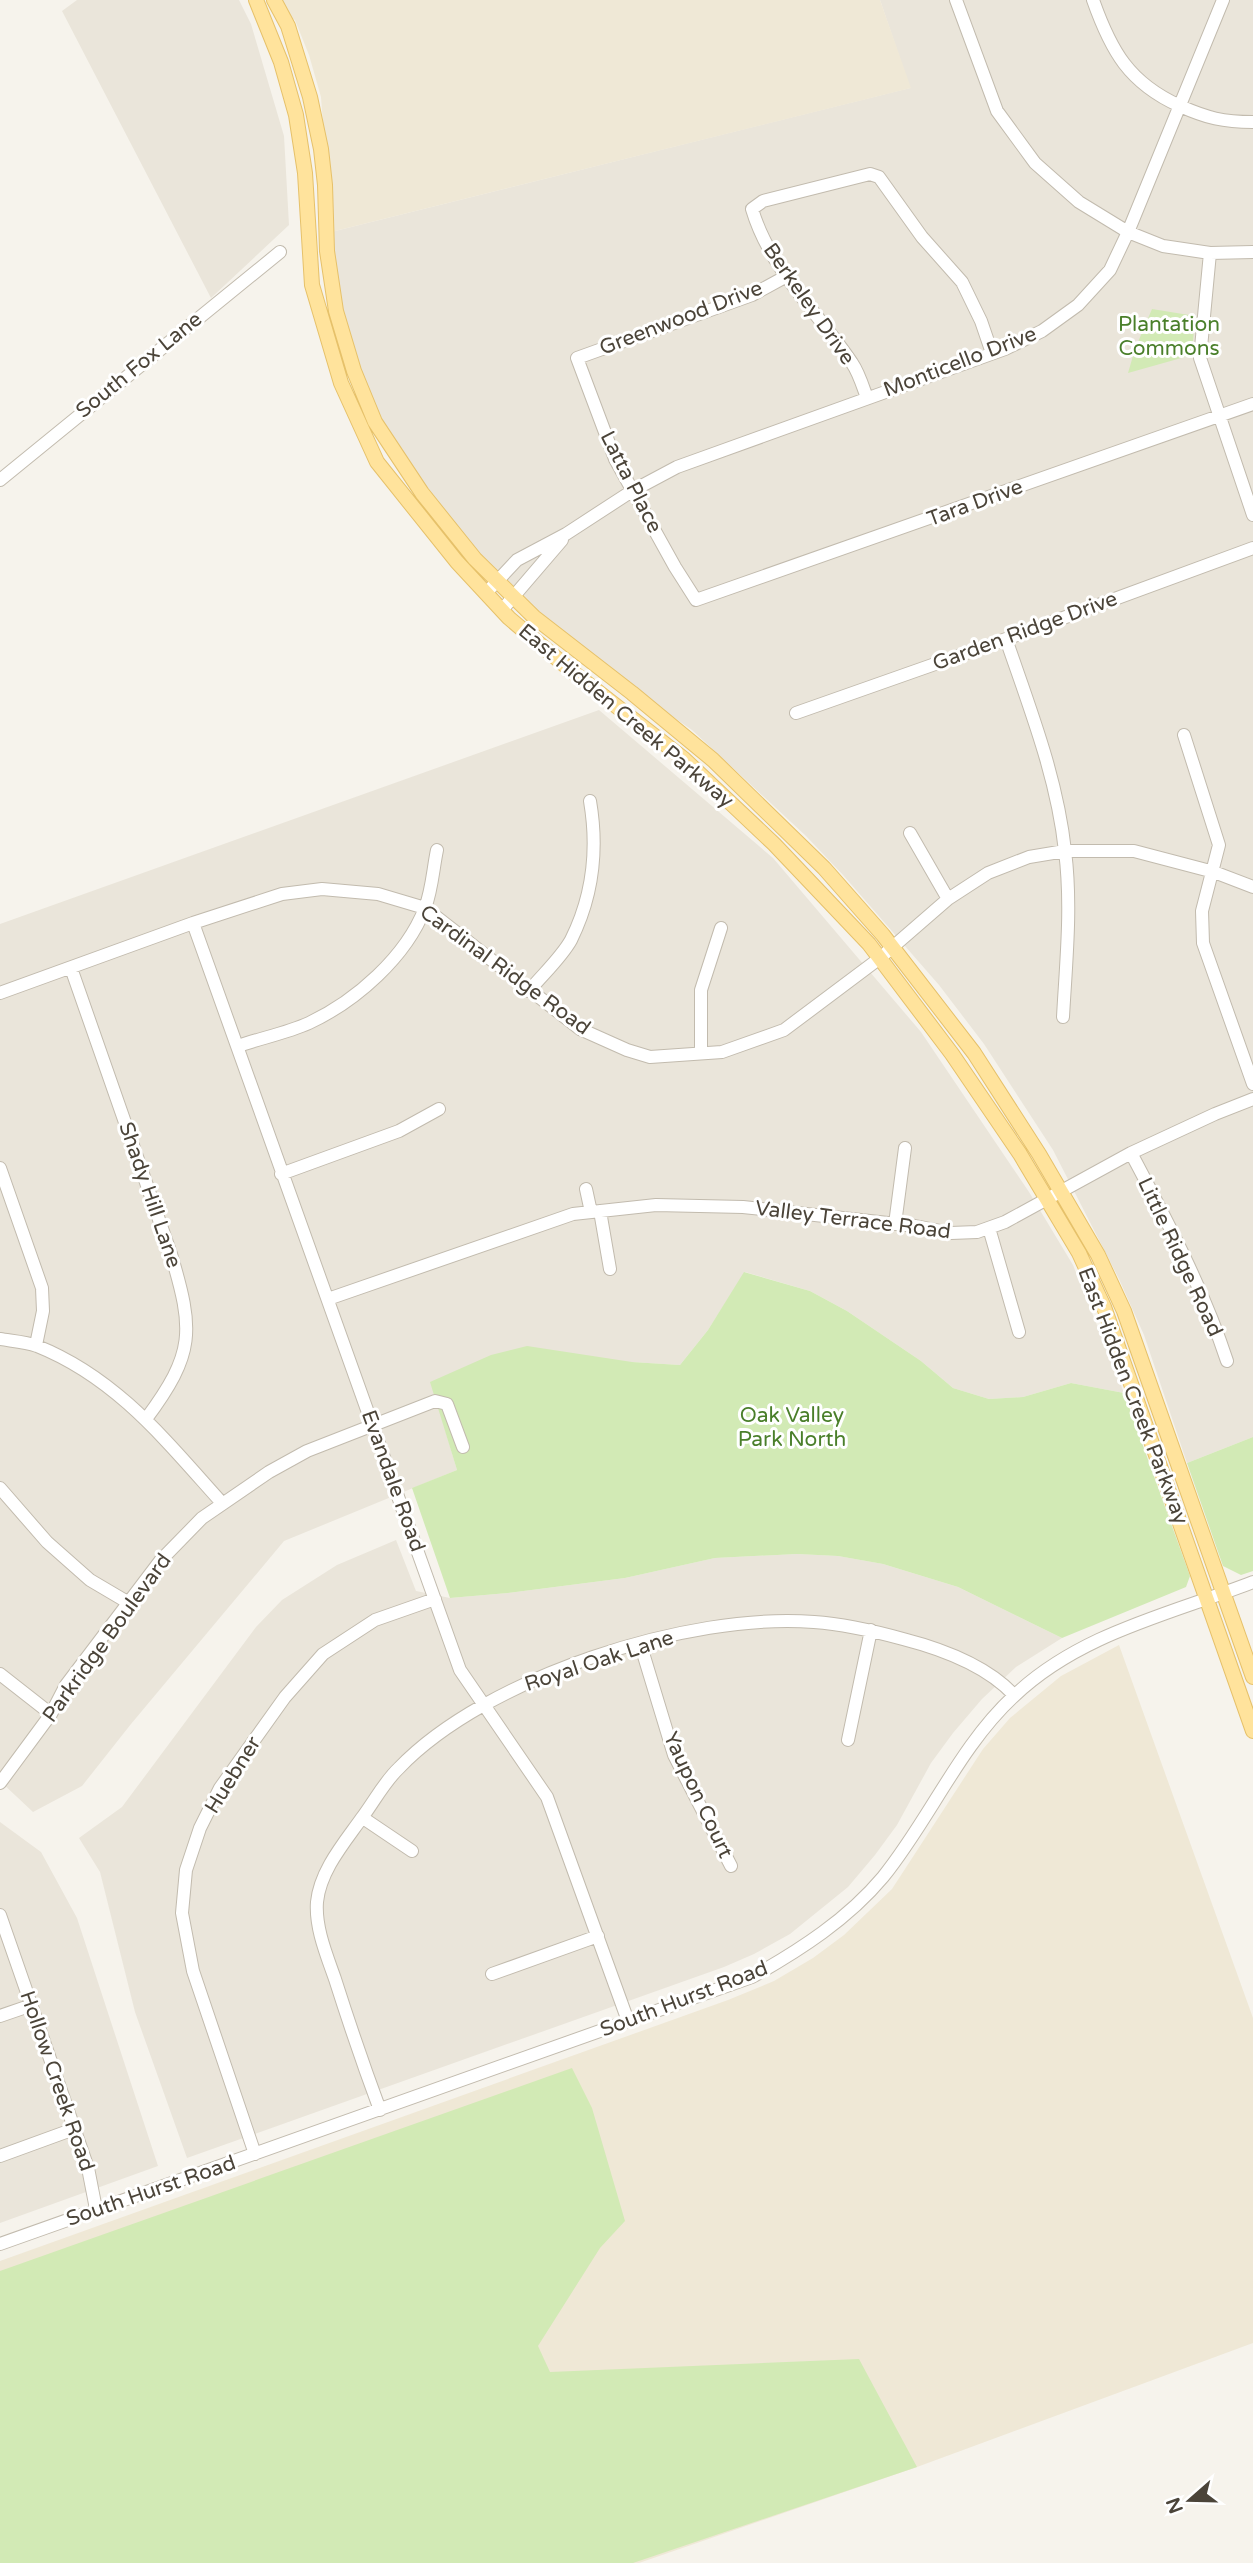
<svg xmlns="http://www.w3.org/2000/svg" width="1253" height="2563" font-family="'Varela Round',sans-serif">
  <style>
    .residential { fill: #eae5da }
    .education { fill: #efe8d6 }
    .green { fill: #d2eab5 }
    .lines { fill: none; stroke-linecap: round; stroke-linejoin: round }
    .minor-casing { stroke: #c2bbae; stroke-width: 14 }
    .major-casing { stroke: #e6c16a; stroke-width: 16 }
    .minor { stroke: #fff; stroke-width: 12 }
    .major { stroke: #ffe39c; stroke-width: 14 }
    .labels { text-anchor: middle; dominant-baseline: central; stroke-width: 6; stroke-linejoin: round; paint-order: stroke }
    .street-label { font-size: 21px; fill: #4b4439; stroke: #fff }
    .park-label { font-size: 21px; fill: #4a7f2a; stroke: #fff }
  </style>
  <rect width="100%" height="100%" fill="#f6f3ec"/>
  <!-- residential -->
  <path class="residential" d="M77,0H239L251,24L284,136L289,225L211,298L62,11Z
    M880,0H1253V1437L1187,1463L1144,1335L1119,1279L1053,1150L984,1044L939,985L843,875L806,836L692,730L637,692L527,605L457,531L398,447L380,415L362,375L348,331L337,285L331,232L910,88Z
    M599,710L773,858L921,1032L1029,1192L1073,1265L1124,1393L1071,1383L1023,1397L989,1399L953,1388L921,1361L847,1311L810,1291L745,1272L708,1330L680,1365L632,1362L431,1382L457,1470L284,1541L131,1724L82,1786L33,1812L0,1781V924Z
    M396,1540L416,1591L450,1598L508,1593L625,1578L715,1558L797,1554L838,1556L883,1564L958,1587L1062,1638L1016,1667L982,1699L953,1733L931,1763L897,1825L875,1855L848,1887L790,1934L754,1954L724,1967L187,2158L135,2012L100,1872L79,1838L122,1807L256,1627L282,1600L337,1565Z
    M0,1822L41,1852L77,1918L158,2166L0,2223Z"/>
  <!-- education -->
  <path class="education" d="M280,0H880L911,88L331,232L321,97L309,55L295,20L290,17Z
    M1119,1645L1253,2018V2343L917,2467L639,2563H0V2261L728,2000L774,1981L813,1958L844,1935L892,1889L983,1749L1010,1718L1061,1676Z"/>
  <!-- green -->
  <path class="green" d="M1152,309L1195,316L1192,355L1128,373L1135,349Z
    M744,1272L810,1291L847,1311L921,1361L953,1388L989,1399L1023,1397L1071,1383L1124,1393L1190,1576L1186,1587L1062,1638L958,1587L883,1564L838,1556L797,1554L715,1558L625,1578L508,1593L450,1598L412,1488L457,1470L430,1382L491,1355L527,1346L632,1362L680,1365L708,1330Z
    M1253,1437V1571L1241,1575L1223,1566L1187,1463Z
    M572,2068L592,2108L625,2221L600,2248L538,2346L550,2372L859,2359L917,2467L633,2563H0V2271Z"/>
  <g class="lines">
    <!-- minor casing -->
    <g class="minor-casing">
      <path id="minor" d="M956,0L997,111L1035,163L1079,202L1128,232L1163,246L1210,253L1253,252
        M1093,0C1111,51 1129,83 1180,106C1207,118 1223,122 1253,122
        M1210,253L1200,358L1253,515
        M785,277L752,295L577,358L615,459L675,567L696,600L1253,404
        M867,398C863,387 859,373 852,363C818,312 770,270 752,209L763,201L870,174L879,177L922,237L962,282L981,321L992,353
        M0,480L280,252
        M486,593L517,560L566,534L632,491L677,467L1005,349L1042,331L1078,305L1110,270L1128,232L1223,0
        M502,610L562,540
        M1006,639C1030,709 1057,777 1065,851C1072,906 1066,962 1063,1017
        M796,713L1006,639L1253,548
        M1184,735L1219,845L1202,911L1203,943L1253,1084
        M910,833L948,899
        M193,923L460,1670L547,1797L628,2021
        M71,968L171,1254C194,1331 195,1353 146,1419
        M529,991C542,975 561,958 571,940C593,896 598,848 590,801
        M0,993L193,923L282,894L322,889L378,894L425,908L580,1029L627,1050L650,1057L722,1052L784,1030L880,958L948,899L988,873L1029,857L1065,851H1134L1214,872L1253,887
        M238,1046C261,1038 287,1033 309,1023C356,1001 406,957 425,908C432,890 433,869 437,850
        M701,1053V990L721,928
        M1131,1153C1167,1221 1203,1288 1227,1361
        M0,1168L42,1288L43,1311L36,1345
        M281,1174L399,1131L439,1109
        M586,1189L591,1212
        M600,1211L610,1269
        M895,1224L905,1148
        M989,1228L1019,1332
        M328,1299L573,1214L656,1205L743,1207L915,1226L951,1233L977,1232L1005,1222L1131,1153L1215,1114L1253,1099
        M0,1339C12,1341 26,1342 37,1346C117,1378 166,1441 222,1503
        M0,1488L47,1542L90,1580L129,1603
        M640,1643L674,1755L731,1866
        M0,1674L51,1714
        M848,1740L871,1630
        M0,1783L51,1714L66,1685L160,1561L202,1518L269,1472L307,1451L435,1401L447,1404L463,1447
        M363,1818L412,1851
        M0,1915L88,2168L96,2209
        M492,1974L598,1936
        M0,2016L32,2005
        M380,2110C364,2067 349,2023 335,1979C327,1956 315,1928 317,1902C320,1871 344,1843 361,1819C374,1802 384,1782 399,1768C486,1677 690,1612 814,1622C844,1624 874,1631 903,1639C942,1649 986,1665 1014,1695
        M255,2154L193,1971L182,1913L186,1870L200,1828L220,1788L285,1697L323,1654L375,1620L435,1599
        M0,2156L74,2129
        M0,2244L752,1977C800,1950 848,1919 883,1877C930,1819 959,1747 1014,1696C1080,1633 1171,1614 1253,1582"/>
    </g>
    <!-- major casing -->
    <g class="major-casing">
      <path id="major" d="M256,0L281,62L296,115L305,173L312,285L341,383L377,462L457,562L509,618L574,673L684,759L774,844L869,944L952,1054L1020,1154L1079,1253L1104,1307L1253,1731
        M274,0L288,26L310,97L321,149L325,185L327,251L336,311L354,371L375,422L422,493L475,559L534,617L632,693L713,760L824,868L883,935L974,1053L1039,1154L1098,1255L1124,1311L1253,1677"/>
    </g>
    <!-- minor -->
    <use href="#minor" class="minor"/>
    <!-- major -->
    <use href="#major" class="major"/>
  </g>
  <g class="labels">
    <!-- street labels -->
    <g class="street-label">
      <text transform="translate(809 304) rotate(55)">Berkeley Drive</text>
      <text transform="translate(681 318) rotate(-21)">Greenwood Drive</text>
      <text transform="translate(960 362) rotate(-21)">Monticello Drive</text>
      <text transform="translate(139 365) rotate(-39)">South Fox Lane</text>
      <text transform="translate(631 482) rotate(63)">Latta Place</text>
      <text transform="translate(975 503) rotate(-20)">Tara Drive</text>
      <text transform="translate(1025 631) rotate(-20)">Garden Ridge Drive</text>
      <text transform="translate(626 716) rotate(40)">East Hidden Creek Parkway</text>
      <text transform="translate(505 970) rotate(36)">Cardinal Ridge Road</text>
      <text transform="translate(150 1195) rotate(71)">Shady Hill Lane</text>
      <text transform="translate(853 1220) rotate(7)">Valley Terrace Road</text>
      <text transform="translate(1180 1257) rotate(65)">Little Ridge Road</text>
      <text transform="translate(1133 1396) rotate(69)">East Hidden Creek Parkway</text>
      <text transform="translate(393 1481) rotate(70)">Evandale Road</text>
      <text transform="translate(107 1638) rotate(-54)">Parkridge Boulevard</text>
      <text transform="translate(599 1661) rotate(-18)">Royal Oak Lane</text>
      <text transform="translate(233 1775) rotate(-58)">Huebner</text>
      <text transform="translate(698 1795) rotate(65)">Yaupon Court</text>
      <text transform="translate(684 1999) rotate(-21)">South Hurst Road</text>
      <text transform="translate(57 2081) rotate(71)">Hollow Creek Road</text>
      <text transform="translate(151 2191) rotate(-19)">South Hurst Road</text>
    </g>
    <!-- park labels -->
    <g class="park-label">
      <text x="1169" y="324">Plantation<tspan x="1169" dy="24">Commons</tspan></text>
      <text x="792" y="1415">Oak Valley<tspan x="792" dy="24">Park North</tspan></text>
    </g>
  </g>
  <!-- north arrow -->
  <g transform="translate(1190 2500) rotate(250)" stroke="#ffffff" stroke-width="5" paint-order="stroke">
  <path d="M0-5L12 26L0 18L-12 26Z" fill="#4b4439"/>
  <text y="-10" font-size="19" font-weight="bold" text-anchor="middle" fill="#4b4439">N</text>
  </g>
</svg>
